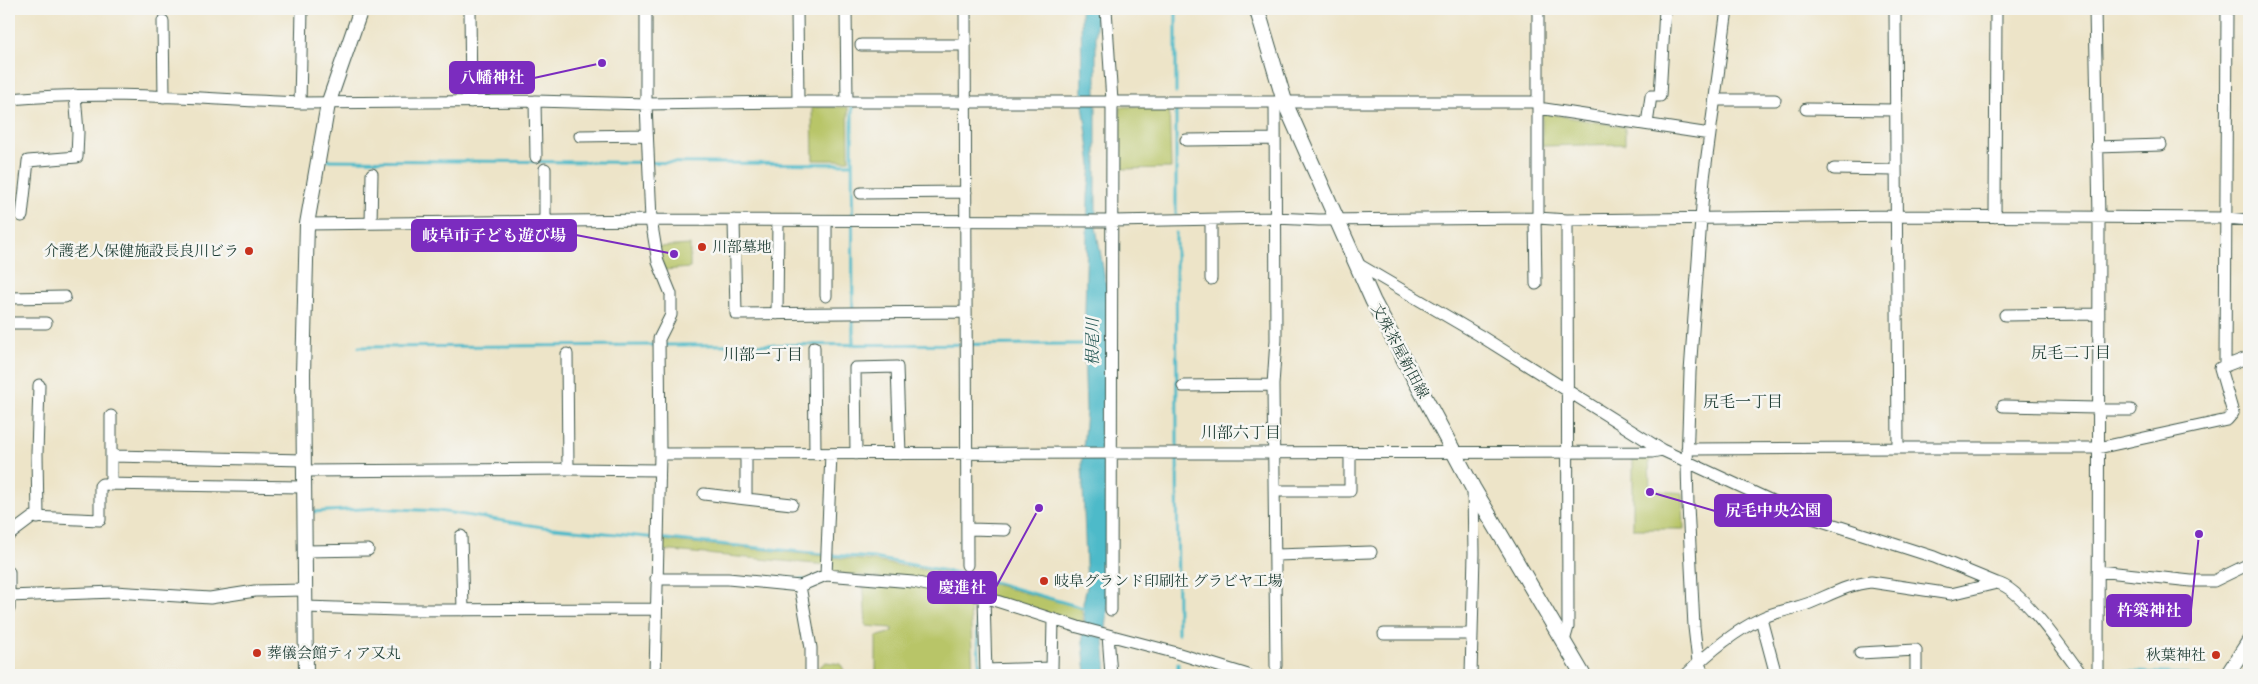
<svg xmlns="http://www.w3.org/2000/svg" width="2258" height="684" font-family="Cardo,'Noto Serif JP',serif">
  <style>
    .green { fill: #b8c567; stroke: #6c814e }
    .water { fill: #4dbac9; stroke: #367c7e }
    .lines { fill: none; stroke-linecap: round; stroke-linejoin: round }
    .stream { stroke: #4dbac9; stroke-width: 3 }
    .minor-casing { stroke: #3e564a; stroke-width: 13 }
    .tertiary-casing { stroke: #3e564a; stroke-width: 16 }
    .secondary-casing { stroke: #3e564a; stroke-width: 17 }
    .minor { stroke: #fff; stroke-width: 11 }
    .tertiary { stroke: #fff; stroke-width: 14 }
    .secondary { stroke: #fff; stroke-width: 15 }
    .poi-dot { fill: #c8321e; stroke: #f6f6f2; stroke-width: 2 }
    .labels { text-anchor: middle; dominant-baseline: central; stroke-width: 5; stroke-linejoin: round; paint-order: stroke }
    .poi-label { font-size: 15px; fill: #1f3d34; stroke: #f6f6f2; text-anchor: start }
    .street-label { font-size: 15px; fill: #1f3d34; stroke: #f6f6f2 }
    .water-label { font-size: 16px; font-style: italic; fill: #2a5c59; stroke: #f6f6f2 }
    .neighbourhood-label { font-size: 16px; fill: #1f3d34; stroke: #f6f6f2 }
    .leader { fill: none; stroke: #7b2cbf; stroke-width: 2 }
    .callout-dot { fill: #7b2cbf; stroke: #f6f6f2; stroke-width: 2 }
    .callout { fill: #7b2cbf; stroke: #7b2cbf; stroke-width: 2 }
    .callout-label { font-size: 16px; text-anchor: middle; font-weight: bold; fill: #fff }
  </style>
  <rect width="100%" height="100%" fill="#f6f6f2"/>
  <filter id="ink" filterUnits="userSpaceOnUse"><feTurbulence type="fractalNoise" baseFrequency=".02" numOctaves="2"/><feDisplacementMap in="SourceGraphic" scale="10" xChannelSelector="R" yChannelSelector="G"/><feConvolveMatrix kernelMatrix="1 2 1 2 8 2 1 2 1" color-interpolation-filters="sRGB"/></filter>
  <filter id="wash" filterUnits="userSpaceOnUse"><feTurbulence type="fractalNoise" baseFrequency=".0096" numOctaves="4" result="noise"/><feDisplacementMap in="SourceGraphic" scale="20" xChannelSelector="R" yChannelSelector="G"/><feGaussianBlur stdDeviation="1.12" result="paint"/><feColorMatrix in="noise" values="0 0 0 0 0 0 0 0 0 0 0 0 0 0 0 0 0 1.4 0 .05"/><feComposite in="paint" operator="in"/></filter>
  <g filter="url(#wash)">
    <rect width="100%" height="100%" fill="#ede4c8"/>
    <!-- green -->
    <path class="green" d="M1169,106L1171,168L1120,169V107Z
      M812,107H848L849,160H813Z
      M1544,113L1625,127V144L1542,146V117Z
      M690,245V268L664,270L657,247Z
      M1649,455L1650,490L1683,493L1684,529H1633V456Z
      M661,540L826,556V565L661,550Z
      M829,557L873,561L961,576L960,588L830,572Z
      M967,577L1081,608L1084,625L966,589Z
      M863,578L951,591V601L970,605L973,675H876V637L892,632V628L866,626Z
      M826,662L841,664L846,675H818V668Z"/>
    <!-- water -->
    <path class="water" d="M1081,9H1096V227L1107,291L1108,609L1106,630L1085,624L1083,603L1087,587L1082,463L1086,410L1084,348L1088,196L1091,165L1082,97Z
      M1082,632L1104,638L1107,675H1086Z"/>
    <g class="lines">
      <!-- stream -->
      <path class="stream" d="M1176,9V92
        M852,104L853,345
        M1176,110V214
        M323,160L852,164
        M1176,233L1178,634
        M662,345L1089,344
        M359,347L656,345
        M312,512L377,508L439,511L543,527L823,554
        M830,555L873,558L969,575L1087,609
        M773,578L804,580
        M971,599L976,602L980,675
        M1178,663V675
        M2103,671L2189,674"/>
    </g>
  </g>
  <g filter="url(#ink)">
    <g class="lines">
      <!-- minor casing -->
      <g class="minor-casing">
        <path id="minor" d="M302,9L300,103L535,101L646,104L798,102H1538
          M470,9L471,102
          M646,9V104L651,220L658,262L671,294V315L659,339L660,454L655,675
          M797,9L798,102
          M846,9L847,102
          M965,9L967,565
          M1106,9L1112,101L1111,610
          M1895,9L1898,448H2098L2227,420L2233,413L2220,368L2249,357
          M2095,9L2099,218L2098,675
          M163,21L164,97
          M861,45H965
          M9,99C105,90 203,99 300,103
          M1715,100H1775
          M535,101L536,157
          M1275,102L1276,340L1273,385L1276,666
          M1538,108L1710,134
          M1806,109L1896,110
          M1647,124L1651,96H1660L1665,9
          M580,136L647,135
          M1186,140L1275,139
          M2097,147L2161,145
          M545,169V221
          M1834,169L1896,170
          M861,193L966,192
          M22,216L28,161L77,157L78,132L75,95
          M1995,217L1996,9
          M1535,218L1536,284
          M1538,218V9
          M734,220L736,314L966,312
          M371,223L372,174
          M307,224L651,220L1112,221L1275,218L1319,220L1538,218L1567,220L1896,216L2226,218L2249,220
          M1356,263L1479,335L1662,450L1800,514L1934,557L1997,583C2022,588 2066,654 2082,675
          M1211,279V220
          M826,296V221
          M9,298L65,297
          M777,314L778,221
          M2005,315L2097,314
          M9,323H46
          M814,347L815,454
          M567,354L568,469
          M2225,366L2227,9
          M1183,386L1273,385
          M2003,406L2097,408
          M2097,410H2131
          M111,416V485
          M1687,449L1898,448
          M660,454L1652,452L1662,450
          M746,454V499L792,504
          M856,454L855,368L897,367L900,454
          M112,456L304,460
          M304,471L568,469L659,470
          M1275,491H1350V454
          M704,494L746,499
          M38,518L37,454L39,385
          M969,529L1005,530
          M9,535L33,517L100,520V486L102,484L304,487
          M461,536L463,610
          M305,551L368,550
          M1276,555L1371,552
          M2098,571L2191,581H2214L2249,564
          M9,572V609
          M826,575L831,454
          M656,579H728L800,586L826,575L913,582L984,597L1078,627L1173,652L1248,675
          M800,586L811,648V675
          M9,596L114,592L210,598L255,591L305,590
          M984,597L986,675
          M305,607L399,610L656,609
          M1761,619L1776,675
          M1384,634H1472
          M1108,635L1111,675
          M1564,641L1568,627L1567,220
          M1860,653L1916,650V675
          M9,663L10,675
          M986,670L1052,668L1053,619
          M1471,675L1474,553L1473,488
          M1686,675C1707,654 1735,631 1762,618C1777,611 1794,609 1810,603C1830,595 1849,584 1871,582L1951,594L1997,583
          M1704,675L1698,662L1694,627L1688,505L1687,463L1690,372L1704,178L1727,9"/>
      </g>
      <!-- tertiary casing -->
      <g class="tertiary-casing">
        <path id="tertiary" d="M306,675L303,374L307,224L328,104L361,9
          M2227,675L2249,641"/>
      </g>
      <!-- secondary casing -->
      <g class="secondary-casing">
        <path id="secondary" d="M1257,9L1285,103L1373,301L1473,488L1583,675"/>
      </g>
      <!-- minor -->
      <use href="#minor" class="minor"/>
      <!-- tertiary -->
      <use href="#tertiary" class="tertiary"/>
      <!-- secondary -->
      <use href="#secondary" class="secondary"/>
    </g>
  </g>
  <!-- markers -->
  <g class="poi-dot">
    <circle cx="702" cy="247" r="5"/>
    <circle cx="249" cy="251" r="5"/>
    <circle cx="1044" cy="581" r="5"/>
    <circle cx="257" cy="653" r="5"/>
    <circle cx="2216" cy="655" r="5"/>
  </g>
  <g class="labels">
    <!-- poi labels -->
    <g class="poi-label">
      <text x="712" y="247">川部墓地</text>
      <text x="239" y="251" text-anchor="end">介護老人保健施設長良川ビラ</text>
      <text x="1054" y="581">岐阜グランド印刷社 グラビヤ工場</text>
      <text x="267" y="653">葬儀会館ティア又丸</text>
      <text x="2206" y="655" text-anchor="end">秋葉神社</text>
    </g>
    <!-- street labels -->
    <g class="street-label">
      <text transform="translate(1400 351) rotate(62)">文殊茶屋新田線</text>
    </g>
    <!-- water labels -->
    <g class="water-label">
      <text transform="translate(1093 342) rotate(-90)">根尾川</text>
    </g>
    <!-- neighbourhood labels -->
    <g class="neighbourhood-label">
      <text x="2071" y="353">尻毛二丁目</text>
      <text x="763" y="355">川部一丁目</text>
      <text x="1743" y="402">尻毛一丁目</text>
      <text x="1241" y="433">川部六丁目</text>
    </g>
  </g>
  <!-- callouts -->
  <path class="leader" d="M602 63L534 78M674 254L576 235M1650 492L1715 511M1039 508L996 587M2199 534L2191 610"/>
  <g class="callout-dot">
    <circle cx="602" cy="63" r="5"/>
    <circle cx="674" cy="254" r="5"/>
    <circle cx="1650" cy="492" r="5"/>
    <circle cx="1039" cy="508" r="5"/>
    <circle cx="2199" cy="534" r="5"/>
  </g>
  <g class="callout">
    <rect x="450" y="62" width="84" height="31" rx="5"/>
    <rect x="412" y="220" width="164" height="31" rx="5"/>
    <rect x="1715" y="495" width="116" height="31" rx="5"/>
    <rect x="928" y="572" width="68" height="31" rx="5"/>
    <rect x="2107" y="595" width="84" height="31" rx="5"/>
  </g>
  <g class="callout-label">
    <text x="492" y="83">八幡神社</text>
    <text x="494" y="241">岐阜市子ども遊び場</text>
    <text x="1773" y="516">尻毛中央公園</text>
    <text x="962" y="593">慶進社</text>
    <text x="2149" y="616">杵築神社</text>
  </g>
  <!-- margin -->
  <rect width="2258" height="684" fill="none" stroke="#f6f6f2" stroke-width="30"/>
</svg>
